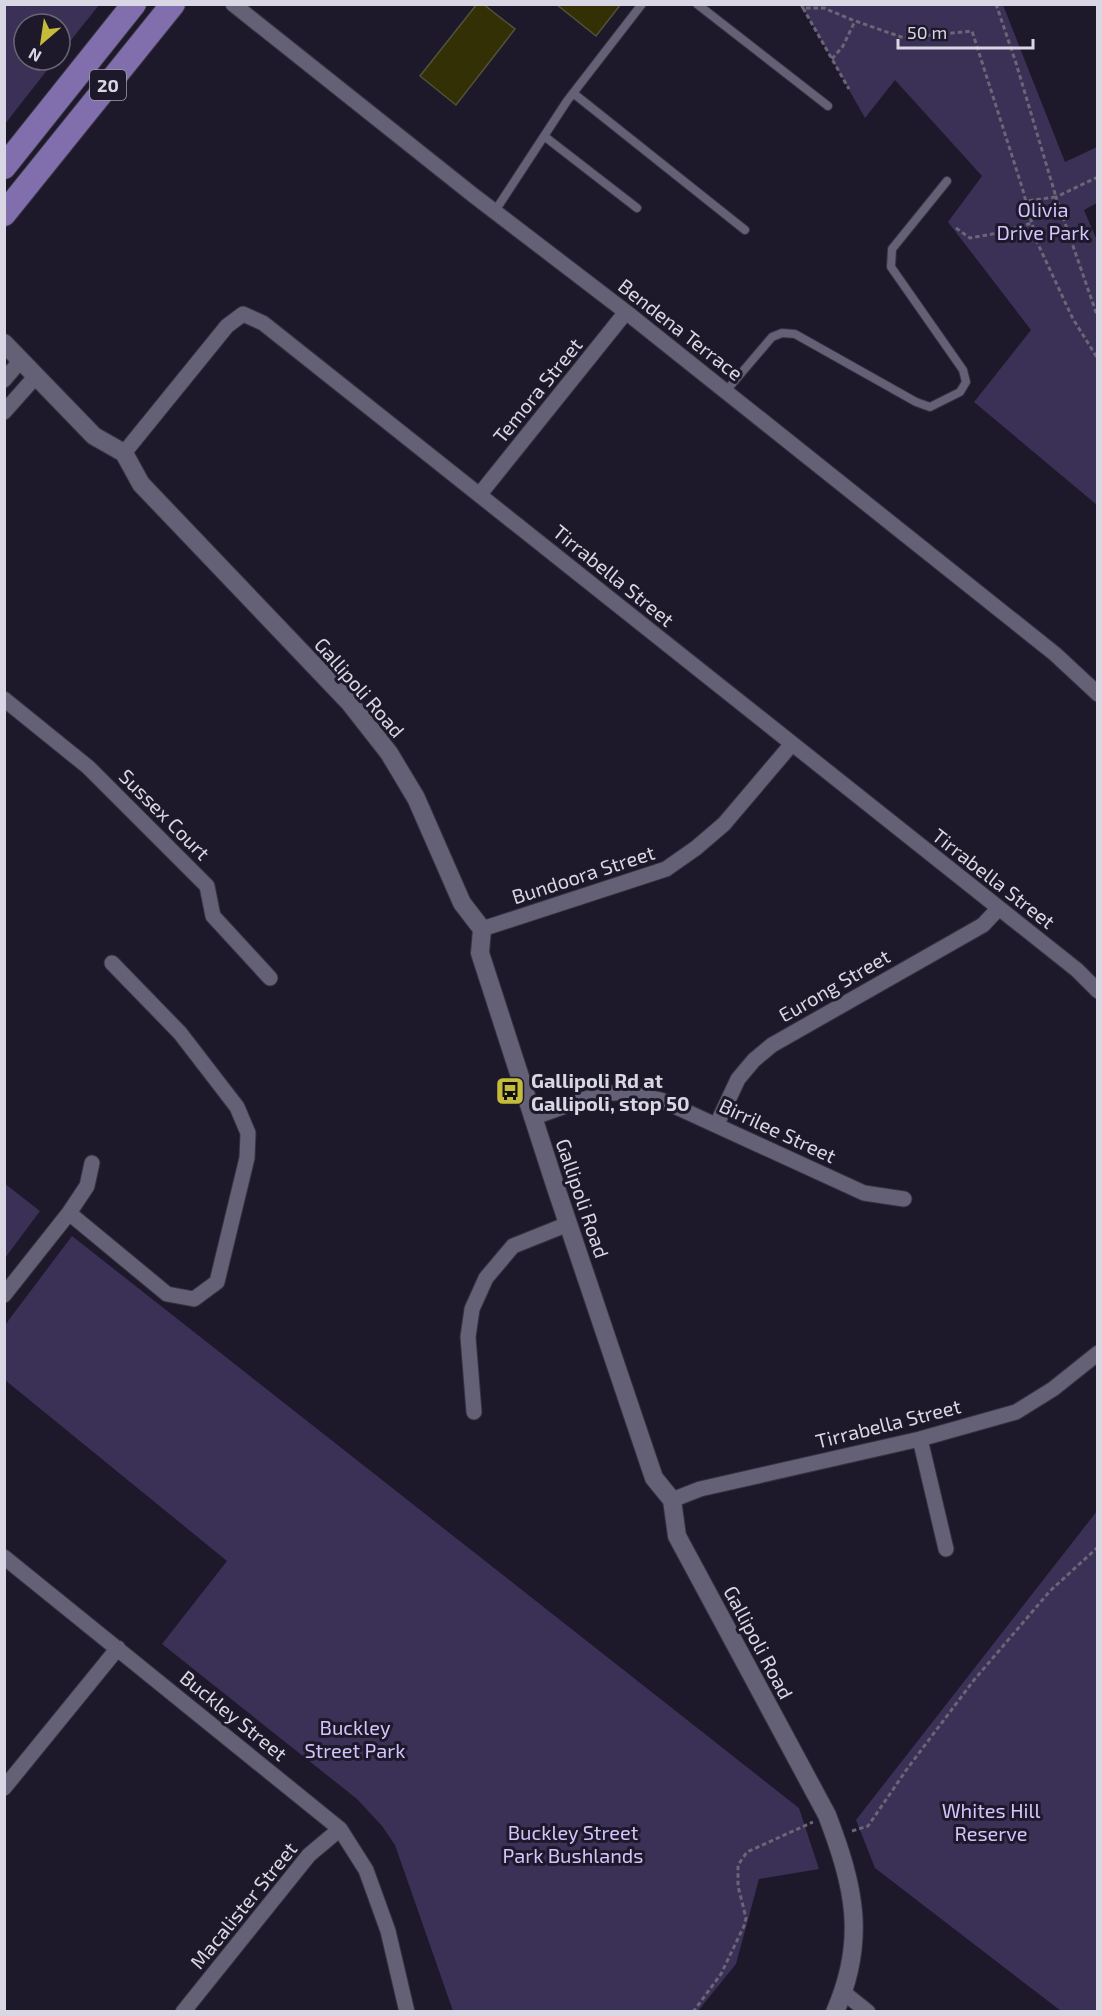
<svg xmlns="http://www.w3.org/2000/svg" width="1102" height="2016" font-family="'Exo 2',sans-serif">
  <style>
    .green { fill: #3b3056 }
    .building { fill: #333005; stroke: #52513b; stroke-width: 1.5 }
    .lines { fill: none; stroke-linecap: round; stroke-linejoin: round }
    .service-casing { stroke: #363240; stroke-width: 10 }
    .minor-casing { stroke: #363240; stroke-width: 17 }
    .tertiary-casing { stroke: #363240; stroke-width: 20 }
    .primary-casing { stroke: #363240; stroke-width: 26 }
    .path { stroke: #696675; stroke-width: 3; stroke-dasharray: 4.5 3; stroke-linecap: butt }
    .service { stroke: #646075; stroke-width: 8 }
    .minor { stroke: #646075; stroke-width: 15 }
    .tertiary { stroke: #646075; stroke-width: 18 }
    .primary { stroke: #806ead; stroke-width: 24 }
    .labels { text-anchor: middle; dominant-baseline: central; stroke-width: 6; stroke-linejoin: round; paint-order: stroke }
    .shield { fill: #1d192a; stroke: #a19eac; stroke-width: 1.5 }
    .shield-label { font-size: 18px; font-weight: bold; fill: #d9d7e3 }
    .park-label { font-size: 20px; fill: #d2c5fd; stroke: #1d192a }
    .street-label { font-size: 20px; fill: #d9d7e3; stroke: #1d192a }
    .poi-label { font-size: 20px; font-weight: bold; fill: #d9d7e3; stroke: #1d192a; text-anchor: start }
  </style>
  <rect width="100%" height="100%" fill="#1d192a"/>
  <!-- green -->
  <path class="green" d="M4,5H99L60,54V24H24V60H55L5,124Z
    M801,5H1003L1065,162L1097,147V203L1084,210L1098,243L1097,505L974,402L1031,330L948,222L982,176L895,80L865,118Z
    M4,1183L40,1211L5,1258H4Z
    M72,1236L799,1808L819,1869L759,1879L736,1964L698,2011H453L395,1845L382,1826L357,1799L162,1644L227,1561L5,1380V1325Z
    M1097,1511V2011H1061L875,1868L856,1820Z"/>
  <!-- building -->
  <path class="building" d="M477,4H483L515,29L456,105L420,76Z
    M556,4H621L596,36Z"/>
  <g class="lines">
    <!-- service casing -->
    <g class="service-casing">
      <path id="service" d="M697,4L828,106
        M573,93L745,230
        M544,136L637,208
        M495,211L567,101L642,4
        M726,391L772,337L782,333L795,334L916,402L930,407L960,392L966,382L963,370L891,267L892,249L947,181"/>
    </g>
    <!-- minor casing -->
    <g class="minor-casing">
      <path id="minor" d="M233,4L473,195L626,312L1055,654L1098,694
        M4,380L21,360
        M4,412L36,376
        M124,453L227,326L243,314L263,323L1077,970L1098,991
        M480,494L626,312
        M4,699L88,767L207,886L213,916L270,978
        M482,929L666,869L696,848L724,824L791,745
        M532,1118L602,1093H628L661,1100L864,1193L904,1199
        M717,1124L738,1079L754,1060L772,1045L983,925L998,909
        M69,1213L167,1294L194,1299L217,1282L247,1158L248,1133L237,1107L180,1033L112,963
        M4,1295L69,1213L87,1186L92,1163
        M474,1412L468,1337L472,1309L486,1278L513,1246L568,1224
        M920,1439L946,1549
        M672,1500L700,1489L920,1439L1016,1412L1053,1389L1098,1353
        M4,1557L340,1829L366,1870L388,1931L407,2012
        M4,1788L118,1648
        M843,1992L868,2012
        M183,2012L309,1855L340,1829"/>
    </g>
    <!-- tertiary casing -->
    <g class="tertiary-casing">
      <path id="tertiary" d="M4,343L94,436L124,453L141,484L349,702L389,753L416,798L462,903L482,929L480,953L555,1185L654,1478L672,1500L677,1536L827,1815C854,1886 867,1939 835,2012"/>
    </g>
    <!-- primary casing -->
    <g class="primary-casing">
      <path id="primary" d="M4,167L134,4
        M4,214L173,4"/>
    </g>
    <!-- path -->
    <path class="path" d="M801,4L803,8H824L850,19L904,38L972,31L1022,187L1037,242L1073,319L1098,359
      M996,4L1016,63L1056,197L1026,201
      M803,8L849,89
      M832,59L843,46L855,21
      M1098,177L1056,197L1098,318
      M956,228L970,238L998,233L1032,223
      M852,1831L868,1826L907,1769L974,1680L1050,1591L1098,1547
      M693,2012L721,1974L744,1926L746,1918L738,1886V1865L747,1852L813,1822"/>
    <!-- service -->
    <use href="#service" class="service"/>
    <!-- minor -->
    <use href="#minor" class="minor"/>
    <!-- tertiary -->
    <use href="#tertiary" class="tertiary"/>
    <!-- primary -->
    <use href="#primary" class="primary"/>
  </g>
  <!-- icons -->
  <defs>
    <g id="bus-square" transform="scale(1.5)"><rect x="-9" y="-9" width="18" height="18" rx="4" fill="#c6bc3c" stroke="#1d192a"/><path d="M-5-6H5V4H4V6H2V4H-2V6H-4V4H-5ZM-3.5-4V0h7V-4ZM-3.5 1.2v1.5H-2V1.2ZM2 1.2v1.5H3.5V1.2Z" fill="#111"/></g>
  </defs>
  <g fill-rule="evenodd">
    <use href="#bus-square" x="510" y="1091"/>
  </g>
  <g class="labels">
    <!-- shield labels -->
    <rect class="shield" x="90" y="70" width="36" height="30" rx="4.5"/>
    <g class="shield-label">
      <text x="108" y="85">20</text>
    </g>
    <!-- park labels -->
    <g class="park-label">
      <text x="1043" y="209">Olivia<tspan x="1043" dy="23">Drive Park</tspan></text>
      <text x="355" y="1727">Buckley<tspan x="355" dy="23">Street Park</tspan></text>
      <text x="991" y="1810">Whites Hill<tspan x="991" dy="23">Reserve</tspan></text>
      <text x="573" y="1832">Buckley Street<tspan x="573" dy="23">Park Bushlands</tspan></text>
    </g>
    <!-- street labels -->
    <g class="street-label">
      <text transform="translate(681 329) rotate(38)">Bendena Terrace</text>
      <text transform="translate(537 390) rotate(-51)">Temora Street</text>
      <text transform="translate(614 575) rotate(39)">Tirrabella Street</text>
      <text transform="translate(360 687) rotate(49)">Gallipoli Road</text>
      <text transform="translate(165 814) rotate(45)">Sussex Court</text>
      <text transform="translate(583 874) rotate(-18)">Bundoora Street</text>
      <text transform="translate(994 878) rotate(38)">Tirrabella Street</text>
      <text transform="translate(834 985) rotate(-30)">Eurong Street</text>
      <text transform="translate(778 1130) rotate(25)">Birrilee Street</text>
      <text transform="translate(583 1198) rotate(71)">Gallipoli Road</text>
      <text transform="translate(888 1423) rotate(-14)">Tirrabella Street</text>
      <text transform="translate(759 1642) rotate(62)">Gallipoli Road</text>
      <text transform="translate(234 1715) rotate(39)">Buckley Street</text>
      <text transform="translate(243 1905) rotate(-51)">Macalister Street</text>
    </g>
    <!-- poi labels -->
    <g class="poi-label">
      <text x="531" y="1080">Gallipoli Rd at<tspan x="531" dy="23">Gallipoli, stop 50</tspan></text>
    </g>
  </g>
  <!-- border -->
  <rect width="1102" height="2016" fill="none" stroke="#d9d7e3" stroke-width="12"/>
  <!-- north arrow -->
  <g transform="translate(42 42) rotate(209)"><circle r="28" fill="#1d192a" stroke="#686574" stroke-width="1.5"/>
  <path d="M0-4.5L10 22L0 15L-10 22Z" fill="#c6bc3c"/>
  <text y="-9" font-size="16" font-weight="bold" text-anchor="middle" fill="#d9d7e3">N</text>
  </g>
  <!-- scale -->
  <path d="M898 39v9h135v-9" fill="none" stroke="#d9d7e3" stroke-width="3"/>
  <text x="907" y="39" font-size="18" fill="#d9d7e3" stroke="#1d192a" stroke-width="4.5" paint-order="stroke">50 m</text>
</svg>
